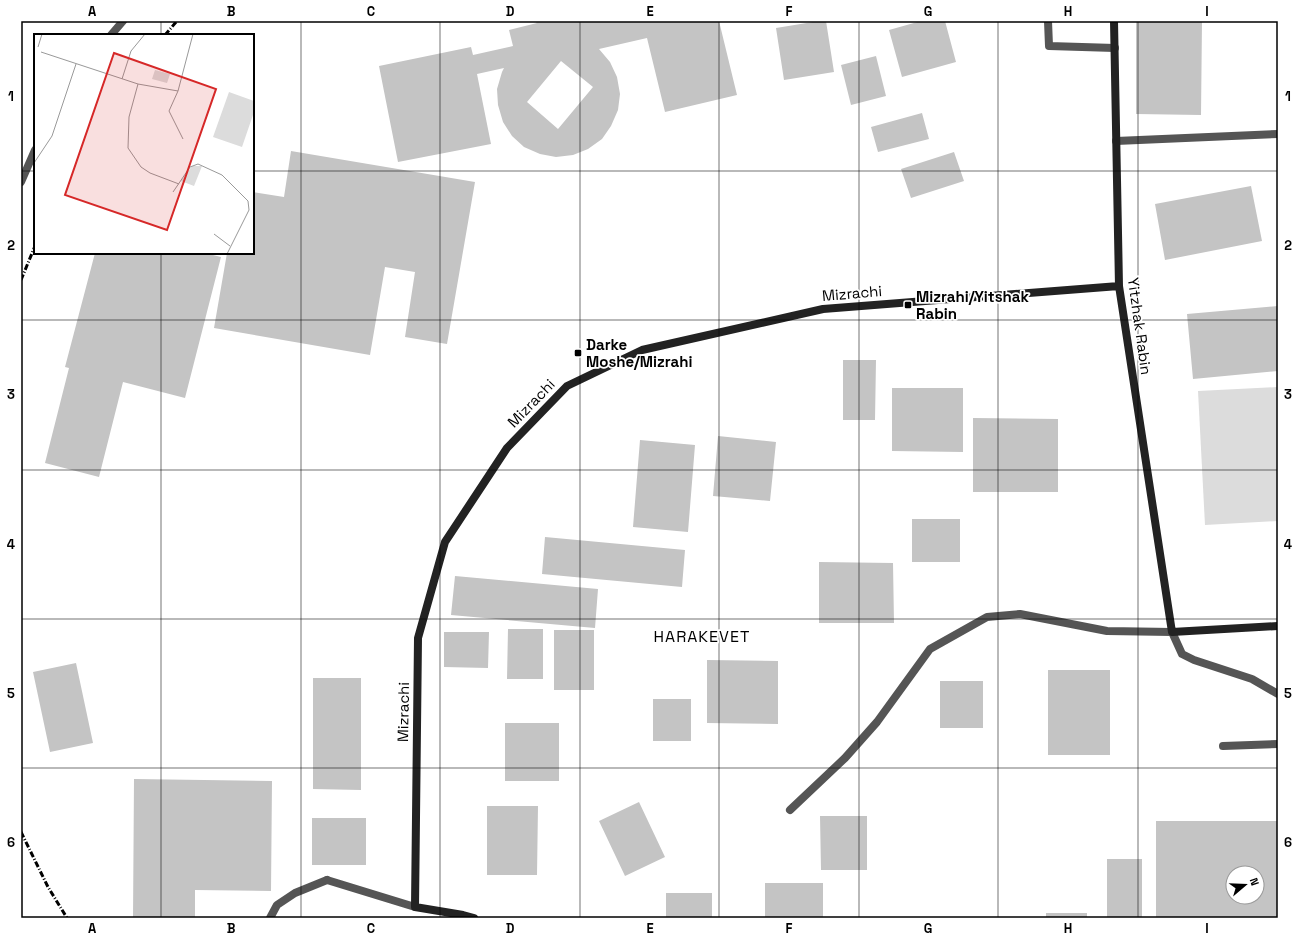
<svg xmlns="http://www.w3.org/2000/svg" width="1299" height="939" font-family="'Space Grotesk',sans-serif">
  <style>
    .green { fill: #dcdcdc }
    .building { fill: #c4c4c4; fill-rule: evenodd }
    .lines { fill: none; stroke-linecap: round; stroke-linejoin: round }
    .lane { stroke: #555; stroke-width: 8 }
    .street { stroke: #555; stroke-width: 8 }
    .secondary { stroke: #222; stroke-width: 8 }
    .rail { stroke: #000; stroke-width: 3; stroke-dasharray: 6 2 1 2; stroke-linecap: butt }
    .grid { fill: none; stroke: #000; stroke-width: 1; stroke-opacity: 0.55 }
    .poi-dot { fill: #000; stroke: #fff; stroke-width: 1.5 }
    .labels { text-anchor: middle; dominant-baseline: central; stroke-width: 3.5; stroke-linejoin: round; paint-order: stroke }
    .street-label { font-size: 15px; fill: #000; stroke: #fff }
    .poi-label { font-size: 15px; font-weight: bold; fill: #000; stroke: #fff; text-anchor: start }
    .neighbourhood-label { font-size: 16px; letter-spacing: 1px; fill: #000; stroke: #fff }
    .inset-road { fill: none; stroke: #999; stroke-width: 1 }
    .view { fill: #d62828; fill-opacity: 0.15; stroke: #d62828; stroke-width: 2 }
    .inset-edge { fill: none; stroke: #000; stroke-width: 2 }
    .neatline { fill: none; stroke: #000; stroke-width: 1.5 }
    .grid-label { font-size: 13px; text-anchor: middle; font-weight: bold; fill: #000 }
  </style>
  <rect width="100%" height="100%" fill="#fff"/>
  <!-- green -->
  <path class="green" d="M1278,387V521L1205,525L1198,391Z"/>
  <!-- building -->
  <path class="building" d="M534,21H719L737,95L665,112L647,38L599,49L610,62L617,77L620,94L618,110L611,126L602,139L588,149L573,155L556,157L540,154L524,147L512,136L503,122L498,105L497,89L502,72L504,68L477,74L491,144L398,162L379,66L471,47L473,55L513,46L509,30L537,23ZM561,61L593,87L558,129L527,102Z
    M819,21H826L834,72L784,80L776,28Z
    M921,21H945L956,62L902,77L889,30Z
    M1136,21H1202L1201,115L1136,114Z
    M876,56L886,96L851,105L841,65Z
    M922,113L929,139L878,152L871,127Z
    M291,151L475,182L447,344L405,337L415,272L385,267L370,355L214,328L227,253H253V192L284,197Z
    M954,152L964,181L911,198L901,169Z
    M1251,186L1262,241L1165,260L1155,204Z
    M95,253H205L221,257L185,398L123,382L99,477L45,463L69,368L65,367Z
    M1278,306V371L1193,379L1187,314Z
    M843,360H876L875,420H843Z
    M892,388H963V452L892,451Z
    M973,418L1058,419V492H973Z
    M718,436L776,442L770,501L713,496Z
    M640,440L695,445L688,532L633,527Z
    M912,519H960V562H912Z
    M545,537L685,550L682,587L542,574Z
    M819,562L893,563L894,623H819Z
    M455,576L598,589L595,628L451,615Z
    M508,629H543V679H507Z
    M554,630H594V690H554Z
    M444,632H489L488,668L444,667Z
    M707,660L778,661V724L707,723Z
    M76,663L93,743L50,752L33,672Z
    M1048,670H1110V755H1048Z
    M313,678H361V790L313,789Z
    M940,681H983V728H940Z
    M653,699H691V741H653Z
    M505,723H559V781H505Z
    M134,779L272,781L271,891L195,890V918H133Z
    M639,802L665,857L625,876L599,821Z
    M487,806H538L537,875H487Z
    M820,816H867V870H821Z
    M312,818H366V865H312Z
    M1156,821H1278V918H1156ZM1233,873H1257V897H1233Z
    M1107,859H1142V918H1107Z
    M765,883H823V918H765Z
    M666,893H712V918H666Z
    M1046,913H1087V918H1046Z"/>
  <g class="lines">
    <!-- lane -->
    <path class="lane" d="M1048,21L1049,46L1115,48
      M111,35L123,21
      M21,182L35,150
      M1172,632L1182,654L1194,660L1252,679L1278,694
      M1223,746L1278,744
      M270,918L277,905L295,893L327,880"/>
    <!-- street -->
    <path class="street" d="M1116,141L1278,134
      M790,810L845,758L877,722L930,649L987,617L1020,614L1107,631L1172,632
      M327,880L415,907"/>
    <!-- secondary -->
    <path class="secondary" d="M1114,21L1119,286L1172,632L1278,626
      M474,918L463,915L415,907L418,638L445,542L507,448L567,386L642,350L823,309L1119,286"/>
    <!-- rail -->
    <path class="rail" d="M165,35L177,21
      M21,280L35,246
      M21,832L48,887L67,918"/>
  </g>
  <!-- grid -->
  <path class="grid" d="M161,21V35M301,21V918M440,21V918M580,21V918M719,21V918M859,21V918M998,21V918M1138,21V918M21,171H35M253,171H1278M161,253V918M21,320H1278M21,470H1278M21,619H1278M21,768H1278"/>
  <!-- markers -->
  <g class="poi-dot">
    <rect x="904" y="301" width="8" height="8" rx="2"/>
    <rect x="574" y="349" width="8" height="8" rx="2"/>
  </g>
  <g class="labels">
    <!-- street labels -->
    <g class="street-label">
      <text transform="translate(852 293) rotate(-5)">Mizrachi</text>
      <text transform="translate(1140 326) rotate(82)">Yitzhak Rabin</text>
      <text transform="translate(531 403) rotate(-46)">Mizrachi</text>
      <text transform="translate(403 712) rotate(-89)">Mizrachi</text>
    </g>
    <!-- poi labels -->
    <g class="poi-label">
      <text x="916" y="296">Mizrahi/Yitshak<tspan x="916" dy="17">Rabin</tspan></text>
      <text x="586" y="344">Darke<tspan x="586" dy="17">Moshe/Mizrahi</tspan></text>
    </g>
    <!-- neighbourhood labels -->
    <g class="neighbourhood-label">
      <text x="702" y="636">HARAKEVET</text>
    </g>
  </g>
  <!-- overview -->
  <g transform="translate(34 34)">
    <rect width="220" height="220" fill="#fff"/>
    <path d="M121,36L136,40L133,49L118,45ZM195,58L220,67V78L208,113L179,103ZM158,132H168L160,152L147,147Z" fill="#dcdcdc"/>
    <path class="inset-road" d="M4,13L8,0M7,18L104,50L144,57M88,45L97,17L111,0M104,50L95,83L94,114L107,133L116,139L145,150M149,105L135,77L144,57L159,0M0,129L18,102L42,30M139,158L156,133L164,130L188,141L214,167L215,176L193,220M180,200L196,212"/>
    <path class="view" d="M80,19L182,55L133,196L31,161Z"/>
    <rect width="220" height="220" class="inset-edge"/>
  </g>
  <!-- border -->
  <rect width="1299" height="939" fill="none" stroke="#ffffff" stroke-width="44"/>
  <!-- north arrow -->
  <g transform="translate(1245 885) rotate(71)"><circle r="19" fill="#ffffff" stroke="#999999"/>
  <path d="M0-3L7 15L0 10L-7 15Z" fill="#000000"/>
  <text y="-6" font-size="11" font-weight="bold" text-anchor="middle" fill="#000000">N</text>
  </g>
  <rect x="22" y="22" width="1255" height="895" class="neatline"/>
  <g class="grid-label">
    <text x="92" y="16">A</text>
    <text x="231" y="16">B</text>
    <text x="371" y="16">C</text>
    <text x="510" y="16">D</text>
    <text x="650" y="16">E</text>
    <text x="789" y="16">F</text>
    <text x="928" y="16">G</text>
    <text x="1068" y="16">H</text>
    <text x="1207" y="16">I</text>
    <text x="11" y="101">1</text>
    <text x="1288" y="101">1</text>
    <text x="11" y="250">2</text>
    <text x="1288" y="250">2</text>
    <text x="11" y="399">3</text>
    <text x="1288" y="399">3</text>
    <text x="11" y="549">4</text>
    <text x="1288" y="549">4</text>
    <text x="11" y="698">5</text>
    <text x="1288" y="698">5</text>
    <text x="11" y="847">6</text>
    <text x="1288" y="847">6</text>
    <text x="92" y="933">A</text>
    <text x="231" y="933">B</text>
    <text x="371" y="933">C</text>
    <text x="510" y="933">D</text>
    <text x="650" y="933">E</text>
    <text x="789" y="933">F</text>
    <text x="928" y="933">G</text>
    <text x="1068" y="933">H</text>
    <text x="1207" y="933">I</text>
  </g>
</svg>
